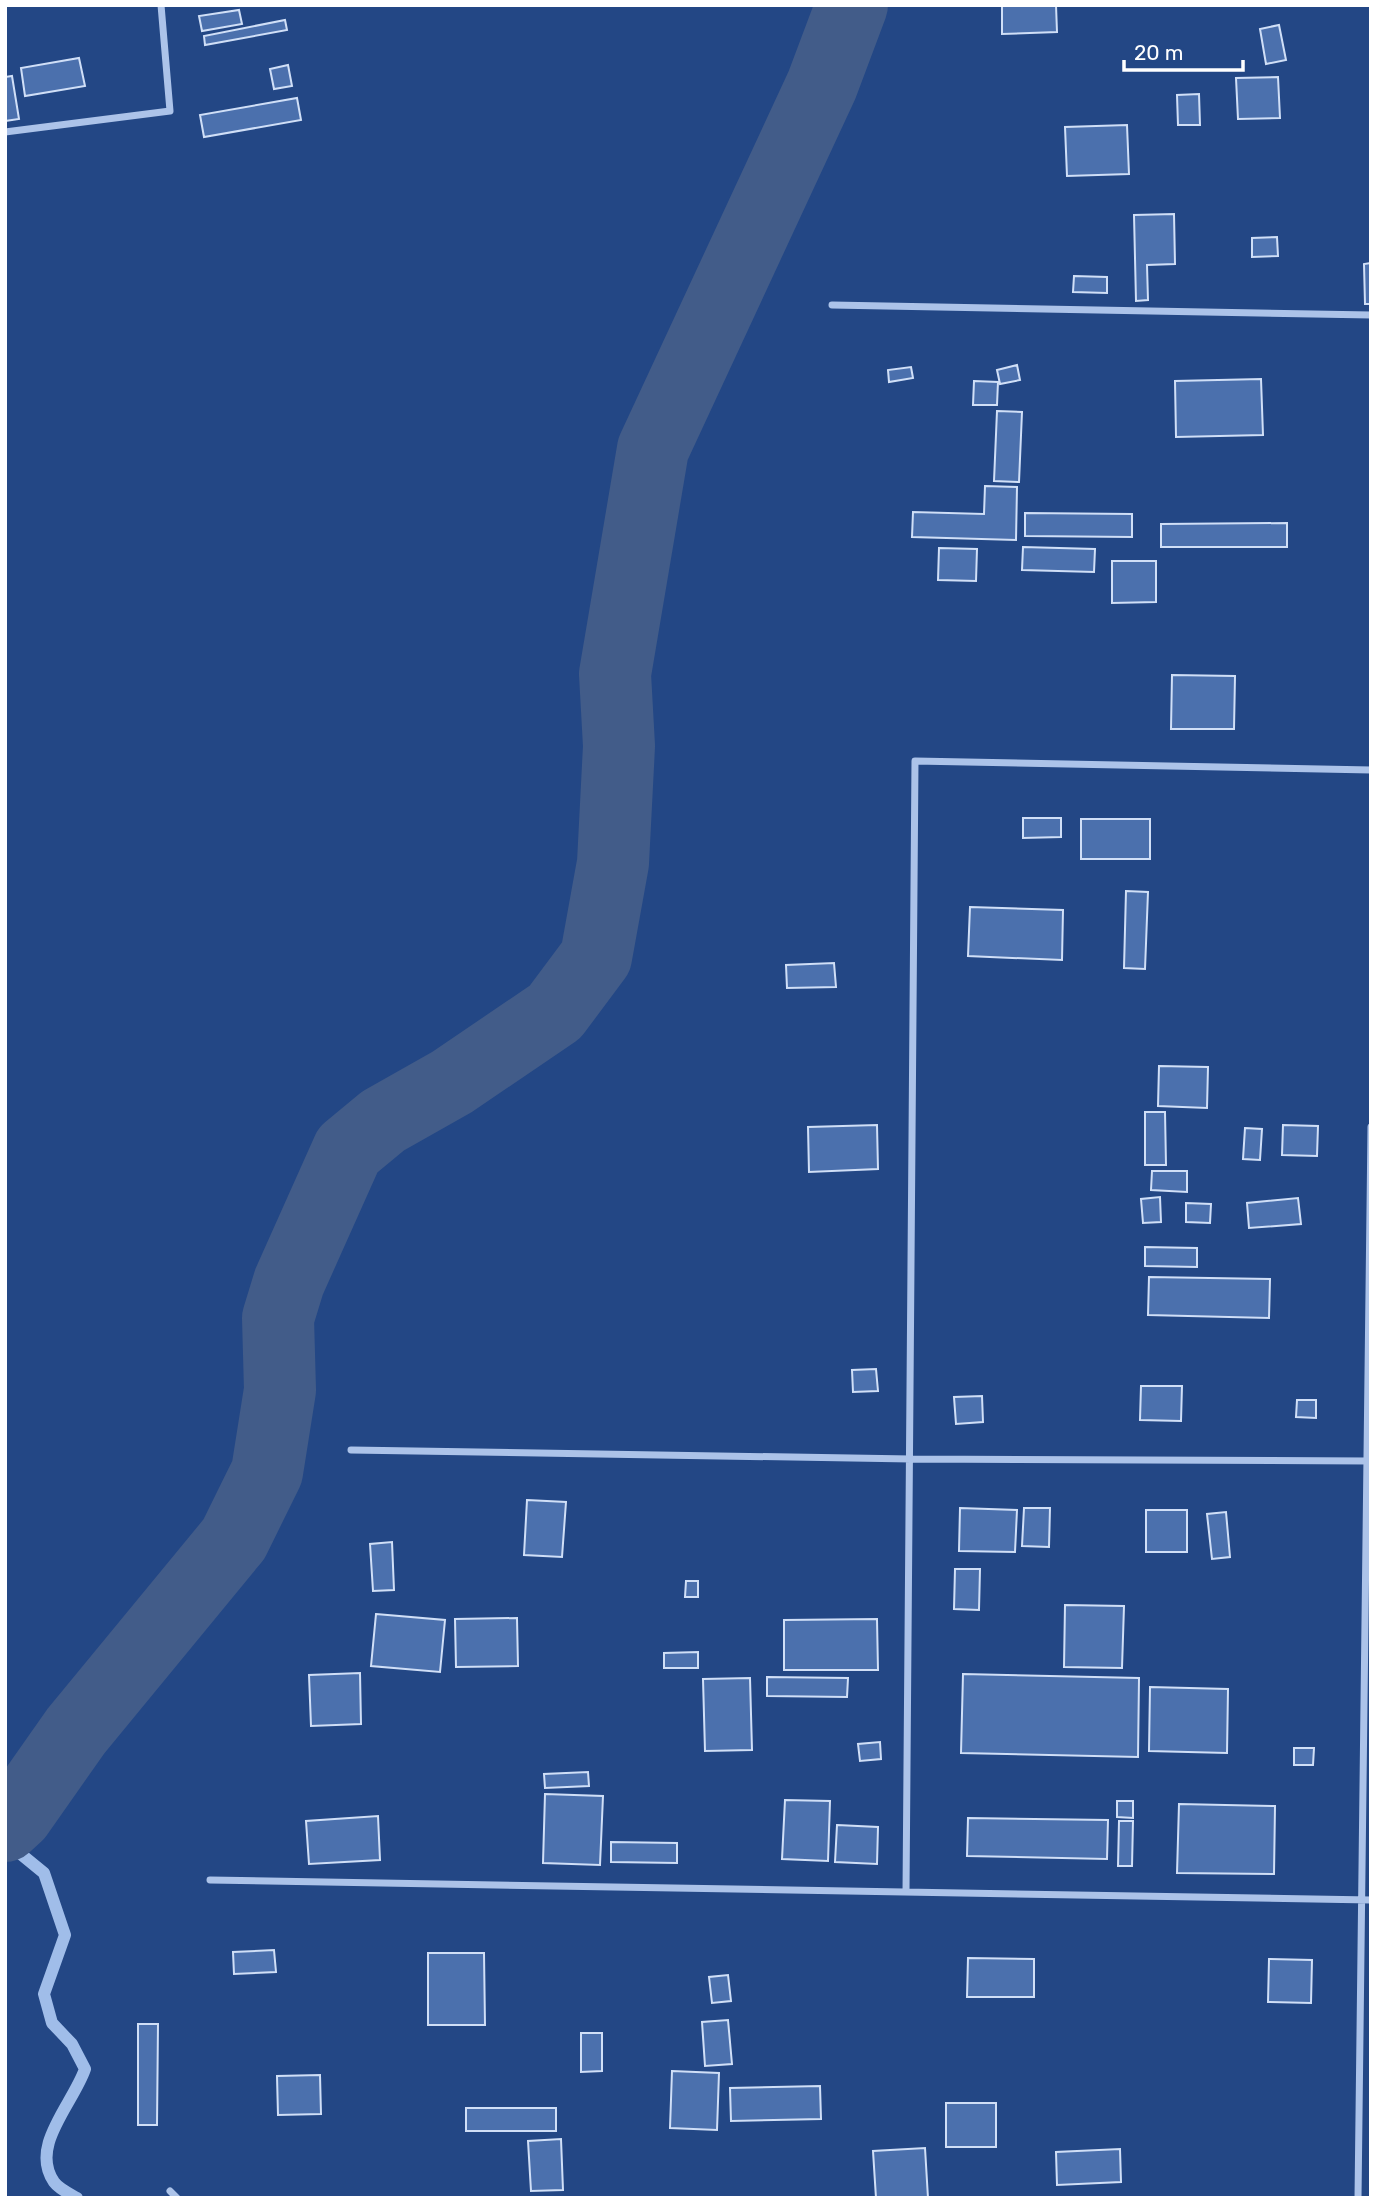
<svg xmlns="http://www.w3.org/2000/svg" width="1376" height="2203" font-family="Rubik,sans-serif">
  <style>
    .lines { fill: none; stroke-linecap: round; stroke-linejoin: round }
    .stream { stroke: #a0bde9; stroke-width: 12 }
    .river { stroke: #425c89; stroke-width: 72 }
    .building { fill: #4b70ad; stroke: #d0dff7; stroke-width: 2 }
    .minor { stroke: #acc3e9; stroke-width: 7 }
  </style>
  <rect width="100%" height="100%" fill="#234785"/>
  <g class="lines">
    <!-- stream -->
    <path class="stream" d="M17,1815L11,1846L44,1873L65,1935L44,1994L52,2023L72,2044L85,2069C73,2104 29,2146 54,2182C59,2189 70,2194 77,2198"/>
    <!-- river -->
    <path class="river" d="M5,1826L17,1815L76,1731L234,1539L267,1472L280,1390L278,1318L289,1282L348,1150L383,1121L452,1082L555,1012L596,957L613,863L619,746L615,674L653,449L822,85L852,5"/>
  </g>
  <!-- building -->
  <path class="building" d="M1002,5H1056L1057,32L1002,34Z
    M239,10L242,24L202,31L199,16Z
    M285,20L287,30L205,45L204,36Z
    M1279,25L1286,60L1266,64L1260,29Z
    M79,58L85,86L25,96L21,68Z
    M288,65L292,86L274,89L270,69Z
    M12,76L19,119L5,121V77Z
    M1278,77L1280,118L1238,119L1236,78Z
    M1199,94L1200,125H1178L1177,95Z
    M297,98L301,120L204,137L200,115Z
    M1127,125L1129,174L1067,176L1065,127Z
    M1174,214L1175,264L1147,265L1148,300L1136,301L1134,215Z
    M1277,237L1278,256L1252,257V238Z
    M1371,263V304H1365L1364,264Z
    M1074,276L1107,277V293L1073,292Z
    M1017,365L1020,380L1000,384L997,370Z
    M911,367L913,378L889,382L888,370Z
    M1261,379L1263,435L1176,437L1175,381Z
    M974,381L998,382L997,405H973Z
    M997,411L1022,412L1019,482L994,481Z
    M985,486L1017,487L1016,540L912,537L913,512L984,514Z
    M1025,513L1132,514V537L1025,536Z
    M1287,523V547H1161V524Z
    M1023,547L1095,549L1094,572L1022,570Z
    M939,548L977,549L976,581L938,580Z
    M1112,561H1156V602L1112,603Z
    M1172,675L1235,676L1234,729H1171Z
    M1023,818H1061V837L1023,838Z
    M1081,819H1150V859H1081Z
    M1126,891L1148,892L1145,969L1124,968Z
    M970,907L1063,910L1062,960L968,956Z
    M834,963L836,987L787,988L786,965Z
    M1159,1066L1208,1067L1207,1108L1158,1106Z
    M1145,1112H1165L1166,1165H1145Z
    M877,1125L878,1169L809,1172L808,1127Z
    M1283,1125L1318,1126L1317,1156L1282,1155Z
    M1245,1128L1262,1129L1260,1160L1243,1159Z
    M1152,1171H1187V1192L1151,1190Z
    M1160,1197L1161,1222L1143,1223L1141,1199Z
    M1298,1198L1301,1224L1249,1228L1247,1203Z
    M1186,1203L1211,1204L1210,1223L1186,1222Z
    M1145,1247L1197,1248V1267L1145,1266Z
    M1149,1277L1270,1279L1269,1318L1148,1315Z
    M876,1369L878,1391L853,1392L852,1370Z
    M1141,1386H1182L1181,1421L1140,1420Z
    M982,1396L983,1422L956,1424L954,1397Z
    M1297,1400H1316V1418L1296,1417Z
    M527,1500L566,1502L562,1557L524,1555Z
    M960,1508L1017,1510L1015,1552L959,1551Z
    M1024,1508H1050L1049,1547L1022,1546Z
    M1146,1510H1187V1552H1146Z
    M1226,1512L1230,1557L1212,1559L1207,1514Z
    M392,1542L394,1590L373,1591L370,1544Z
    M955,1569H980L979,1610L954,1609Z
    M686,1581H698V1597H685Z
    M1065,1605L1124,1606L1122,1668L1064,1667Z
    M376,1614L445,1620L440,1672L371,1666Z
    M517,1618L518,1666L456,1667L455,1619Z
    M877,1619L878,1670H784V1620Z
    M698,1652V1668H664V1653Z
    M360,1673L361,1724L311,1726L309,1675Z
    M963,1674L1139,1678L1138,1757L961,1753Z
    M767,1677L848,1678L847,1697L767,1696Z
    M750,1678L752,1750L705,1751L703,1679Z
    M1150,1687L1228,1689L1227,1753L1149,1751Z
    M880,1742L881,1759L860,1761L858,1744Z
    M1294,1748H1314L1313,1765H1294Z
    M588,1772L589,1786L545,1788L544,1774Z
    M545,1794L603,1796L600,1865L543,1863Z
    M785,1800L830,1801L828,1861L782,1859Z
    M1117,1801H1133V1818L1117,1817Z
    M1179,1804L1275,1806L1274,1874L1177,1873Z
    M378,1816L380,1860L309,1864L306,1821Z
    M968,1818L1108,1820L1107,1859L967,1856Z
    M1119,1821H1133L1132,1866H1118Z
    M837,1825L878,1827L877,1864L835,1862Z
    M611,1842L677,1843V1863L611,1862Z
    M274,1950L276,1972L234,1974L233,1952Z
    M428,1953H484L485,2025H428Z
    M968,1958L1034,1959V1997H967Z
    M1269,1959L1312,1960L1311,2003L1268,2002Z
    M728,1975L731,2001L712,2003L709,1977Z
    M728,2020L732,2064L705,2066L702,2022Z
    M138,2024H158L157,2125H138Z
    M581,2033H602V2071L581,2072Z
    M672,2071L719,2073L717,2130L670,2128Z
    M320,2075L321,2114L278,2115L277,2076Z
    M820,2086L821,2119L731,2121L730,2088Z
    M946,2103H996V2147H946Z
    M466,2108H556V2131H466Z
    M561,2139L563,2190L531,2191L528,2141Z
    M925,2148L928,2198H876L873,2151Z
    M1120,2149L1121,2182L1057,2185L1056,2152Z"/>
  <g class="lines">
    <!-- minor -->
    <path class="minor" d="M5,132L170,111L161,5
      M832,305L1371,315
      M351,1450L911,1459L1369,1461
      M210,1880L1371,1900
      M906,1892L915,761L1371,770
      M170,2191L177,2198
      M1358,2198L1371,1127"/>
  </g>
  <!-- border -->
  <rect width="1376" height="2203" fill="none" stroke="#ffffff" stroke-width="14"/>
  <!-- scale -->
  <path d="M1124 60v10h119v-10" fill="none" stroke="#ffffff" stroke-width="3.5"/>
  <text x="1134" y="60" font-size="21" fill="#ffffff" stroke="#234785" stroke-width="5" paint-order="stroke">20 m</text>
</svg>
